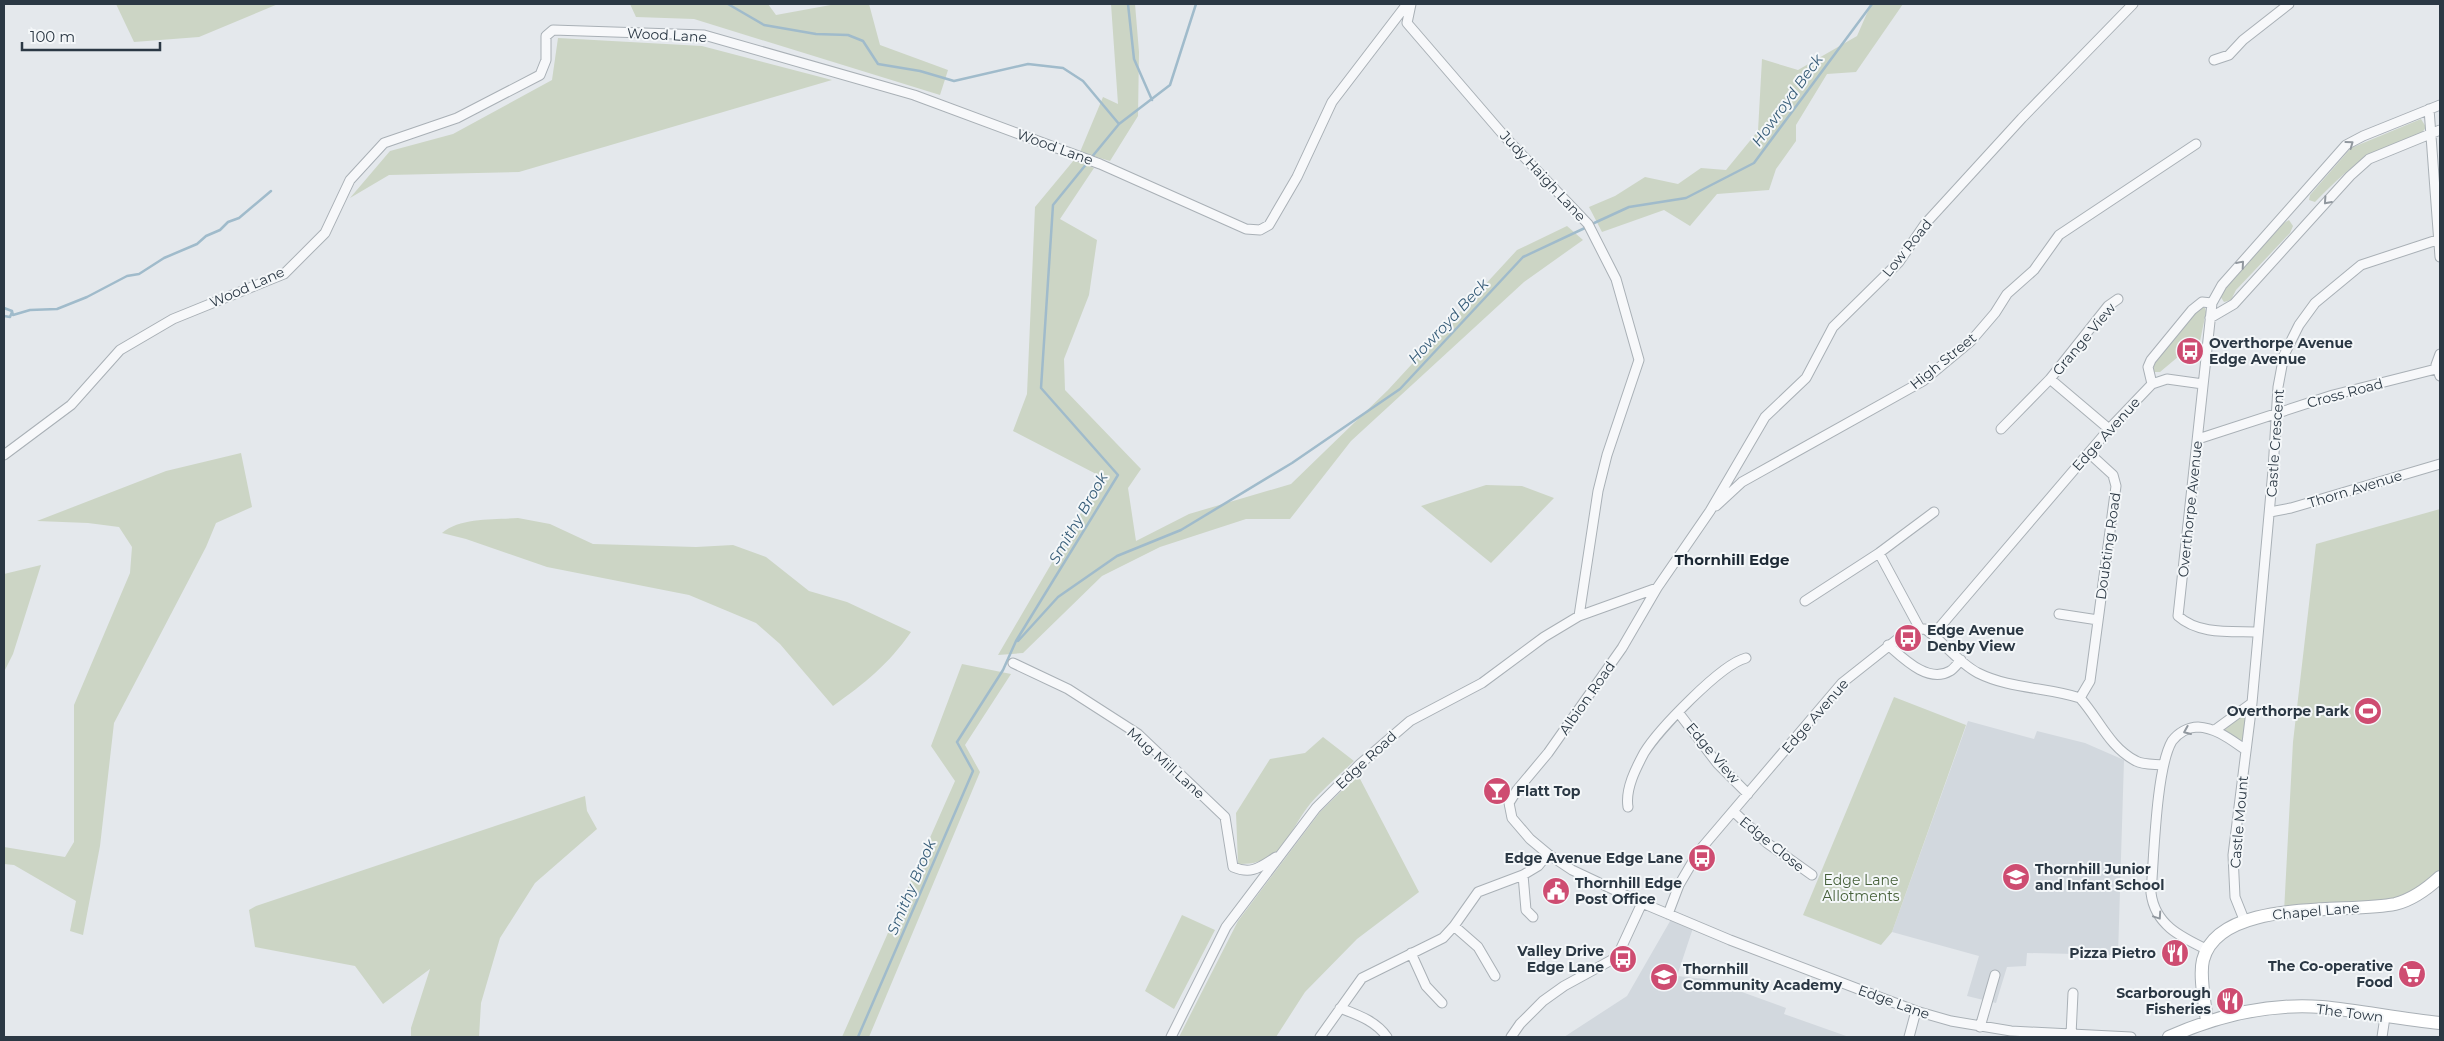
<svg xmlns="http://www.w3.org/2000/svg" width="2444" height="1041" font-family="Montserrat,sans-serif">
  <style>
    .built { fill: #d2d8de }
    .green { fill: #ccd5c5 }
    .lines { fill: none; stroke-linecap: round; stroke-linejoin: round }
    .stream { stroke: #a0bbcb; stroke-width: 2.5 }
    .street-casing { stroke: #a9b0b6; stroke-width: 11 }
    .secondary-casing { stroke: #a9b0b6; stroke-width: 14 }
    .street { stroke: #f7f8fa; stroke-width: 9 }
    .secondary { stroke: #fff; stroke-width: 12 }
    .oneway { stroke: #91989f }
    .labels { text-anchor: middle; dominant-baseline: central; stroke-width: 4; stroke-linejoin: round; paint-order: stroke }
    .street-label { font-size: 14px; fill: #2b3844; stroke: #f4f7f9 }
    .poi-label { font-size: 14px; font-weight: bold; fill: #2b3844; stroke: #f4f7f9; text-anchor: start }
    .park-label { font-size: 14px; fill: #466039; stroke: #f4f7f9 }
    .water-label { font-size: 15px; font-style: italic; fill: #365c78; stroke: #f4f7f9 }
    .neighbourhood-label { font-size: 15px; font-weight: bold; fill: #1d2935; stroke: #f4f7f9 }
  </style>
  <rect width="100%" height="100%" fill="#e4e8ec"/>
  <!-- built -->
  <path class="built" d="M1968,721L2034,739L2037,731L2085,743L2124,760L2118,955L2027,953L2026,966L2007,967L1996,1003L1967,996L1979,956L1892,932Z
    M1673,916L1694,925L1677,976L1706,979L1786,1008L1784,1014L1849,1037H1564L1627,996Z"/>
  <!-- green -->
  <path class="green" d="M116,4H278L199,37L134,42Z
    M630,4H768L776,15L836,4H869L880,45L948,70L940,95L694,19L636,17Z
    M1111,4H1135L1139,52L1138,116L1110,161L1080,152L1103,97L1118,104Z
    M1871,4H1903L1856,72L1827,74L1796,125V141L1776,169L1769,190L1717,194L1690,226L1664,210L1602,232L1589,207L1615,196L1645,177L1678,184L1701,168L1726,170L1758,131L1762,59L1798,70L1857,36Z
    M558,38L702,46L832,80L519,172L389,175L350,198L390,151L453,134L552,80Z
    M2421,119L2426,127C2418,142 2392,144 2378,151C2353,163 2335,182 2315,202L2309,200L2310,195L2351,148Z
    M1074,160L1094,168L1060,219L1097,240L1089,295L1064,359L1065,390L1141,469L1128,488L1136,541L1189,514L1291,484L1388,390L1517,250L1567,226L1583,240L1524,282L1351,441L1290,519H1246L1160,547L1102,576L1023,653L998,655L1102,477L1013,431L1027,394L1035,207Z
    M2289,220L2293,226L2290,233L2236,290L2231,300L2224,302L2220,296L2225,288L2284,223Z
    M2201,307L2205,308L2206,312L2198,351L2186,347L2185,351L2160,372H2154V364Z
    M241,453L252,507L216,523L206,547L114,723L100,846L83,935L70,931L76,901L14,865L4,864V847L65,857L74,842V705L130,573L132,547L119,527L88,523L37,521L166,471Z
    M1486,485L1522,486L1554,498L1491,563L1421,506Z
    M2440,509V877L2412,897L2284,912L2293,742L2316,544Z
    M518,518L550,524L593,544L696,547L733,545L766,557L809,591L847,602L911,632C888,665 865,683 833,706L780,644L756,623L689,595L547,567L466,539L442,533C461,517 495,520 518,518Z
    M41,565L13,654L4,672V574Z
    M962,664L1011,674L965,745L980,772L869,1037H842L955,781L931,746Z
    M1894,697L1966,725L1892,932L1881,945L1803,915Z
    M2252,703L2246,750L2215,730Z
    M1323,737L1354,761C1339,775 1323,789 1310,804C1287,833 1283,865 1238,864L1236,813L1270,759L1305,753Z
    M1358,775L1419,892L1357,939L1305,992L1276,1037H1179L1238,921L1320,812Z
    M585,796L587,811L597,829L535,883L500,938L481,1003L479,1037H411V1028L430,969L383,1004L355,966L255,947L249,910L256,906Z
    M1182,915L1215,930L1174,1009L1145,991Z"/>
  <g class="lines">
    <!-- stream -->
    <path class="stream" d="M728,4L764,25L816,34L848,35L863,41L878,64L920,71L954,81L1028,64L1063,68L1083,81L1119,124
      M1128,4L1134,59L1152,100
      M1091,158L1119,124L1170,85L1196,4
      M1592,224L1629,207L1686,198L1754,163L1872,4
      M4,308L12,311L13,315L30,310L57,309L87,297L127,276L139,274L164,258L197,244L206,236L220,230L228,222L239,218L271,191
      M4,316L10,317L12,312
      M1018,641L1058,597L1117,556L1181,530L1292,463L1400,389L1523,257L1587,227
      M858,1037L973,771L957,742L1003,670L1016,641L1118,475L1041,388L1053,205L1088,162"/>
    <!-- street casing -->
    <g class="street-casing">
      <path id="street" d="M1411,4L1407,23L1506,138L1588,224L1616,279L1639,360L1607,455L1598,491L1579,616
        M2214,60L2229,55L2243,40L2289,4
        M2429,109L2440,257
        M2210,318L2234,304L2350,176L2369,159L2440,130
        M2440,354L2436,365L2440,376
        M2152,384L2148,367L2151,360L2192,310L2202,302L2212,303
        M2001,429L2050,379
        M2109,429L2050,379L2108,306L2118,299
        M2198,439L2333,395L2436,369
        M4,455L71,405L120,350L173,319L284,274L325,233L350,180L384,143L457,118L540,75L546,60V36L553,30L704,35L914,95L1100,164L1246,229L1260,230L1269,225L1297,177L1332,102L1407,4
        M1716,506L1742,482L1923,381L1971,341L1995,313L2007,294L2034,270L2059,235L2196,144
        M2270,512L2291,508L2440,464
        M1879,553L1920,629
        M1805,601L1879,553L1934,512
        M2059,614L2098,620
        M2258,632C2231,631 2199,635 2178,616L2212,303L2222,285L2346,145L2363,136L2440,105
        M1933,635C1947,647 1962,665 1978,673C2010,689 2046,687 2080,698L2090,681L2116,486L2113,475L2089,453
        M1888,645C1903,658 1928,684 1950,671C1954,669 1958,663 1961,660
        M1013,663L1068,689L1138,734L1225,817L1233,867C1252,875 1260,867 1276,857
        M2080,698C2099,719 2109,747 2136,761C2143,765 2155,764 2163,765
        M1678,712L1717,763L1748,794
        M2215,730L2252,703
        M1628,807C1625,789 1636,768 1644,753C1658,730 1721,664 1746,658
        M1733,811L1767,843L1812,875
        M1523,875L1526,910L1533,917
        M1668,914L1679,885L1699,851L1842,683L1909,630L1925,629L1933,635L2109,429L2152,384L2167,379L2203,384
        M2245,922L2235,897L2233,855L2252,703L2273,470L2278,387L2284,355L2299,325L2315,303L2361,265L2440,239
        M1454,926L1478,947L1495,976
        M2208,950C2181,937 2155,925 2151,893C2154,858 2156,768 2172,741C2178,733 2188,727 2198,727C2217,728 2231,740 2246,750
        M1411,953L1426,986L1442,1003
        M1340,1008C1358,1015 1376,1021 1387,1037
        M1980,1027L1995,975
        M2071,1035L2073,993
        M1171,1037L1226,927L1316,808L1359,765L1410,721L1482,683L1544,637L1579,616L1657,588
        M1320,1037L1362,978L1443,938L1454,926L1478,892L1523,875L1538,866L1548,854
        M1511,1037L1520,1024L1543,1001L1564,986L1617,957L1642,903
        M1909,1037L1916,1011
        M2131,1037L2011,1031L1951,1021L1916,1011L1730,940L1642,903L1572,870L1548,854L1530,839L1512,818L1509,803L1517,790L1548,753L1622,648L1657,588L1710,511L1765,417L1806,378L1833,327L1899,262L1925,224L2022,118L2133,4
        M2382,1037L2385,1017"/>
    </g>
    <!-- secondary casing -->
    <g class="secondary-casing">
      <path id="secondary" d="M2207,1021C2205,1004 2199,976 2203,960C2219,897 2347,914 2395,904C2412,900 2427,889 2440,877
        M2169,1037C2216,1016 2269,1003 2322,1007C2361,1011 2401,1019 2440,1023"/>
    </g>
    <!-- street -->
    <use href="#street" class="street"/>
    <!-- secondary -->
    <use href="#secondary" class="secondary"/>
  </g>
  <!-- one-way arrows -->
  <defs><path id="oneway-chevron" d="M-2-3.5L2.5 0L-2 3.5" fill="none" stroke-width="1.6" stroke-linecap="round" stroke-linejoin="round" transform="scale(1.25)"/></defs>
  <g class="oneway">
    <use href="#oneway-chevron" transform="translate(2350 144) rotate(-36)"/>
    <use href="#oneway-chevron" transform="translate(2327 201) rotate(132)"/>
    <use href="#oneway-chevron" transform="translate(2241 264) rotate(-49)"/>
    <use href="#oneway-chevron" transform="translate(2187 731) rotate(157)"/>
    <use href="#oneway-chevron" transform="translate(2158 916) rotate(56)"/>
  </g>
  <!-- icons -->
  <defs>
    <g id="bus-disc" transform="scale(1.4375)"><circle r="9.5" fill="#ce4c71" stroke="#f4f7f9"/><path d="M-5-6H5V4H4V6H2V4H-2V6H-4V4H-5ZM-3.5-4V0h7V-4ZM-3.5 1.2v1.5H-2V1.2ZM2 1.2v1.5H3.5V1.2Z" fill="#fff"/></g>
    <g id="stadium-disc" transform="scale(1.4375)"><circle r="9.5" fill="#ce4c71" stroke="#f4f7f9"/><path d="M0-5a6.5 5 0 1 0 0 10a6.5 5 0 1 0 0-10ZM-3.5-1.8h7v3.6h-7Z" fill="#fff"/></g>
    <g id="bar-disc" transform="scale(1.4375)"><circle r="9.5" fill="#ce4c71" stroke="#f4f7f9"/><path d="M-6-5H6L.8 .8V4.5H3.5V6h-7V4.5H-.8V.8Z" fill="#fff"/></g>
    <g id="school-disc" transform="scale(1.4375)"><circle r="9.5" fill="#ce4c71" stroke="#f4f7f9"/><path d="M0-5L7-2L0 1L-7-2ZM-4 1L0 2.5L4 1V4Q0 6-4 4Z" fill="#fff"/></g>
    <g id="civic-disc" transform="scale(1.4375)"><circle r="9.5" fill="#ce4c71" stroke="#f4f7f9"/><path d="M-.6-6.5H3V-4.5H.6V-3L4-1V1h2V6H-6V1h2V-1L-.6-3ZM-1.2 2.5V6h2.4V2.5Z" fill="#fff"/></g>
    <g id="restaurant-disc" transform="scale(1.4375)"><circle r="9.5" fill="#ce4c71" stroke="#f4f7f9"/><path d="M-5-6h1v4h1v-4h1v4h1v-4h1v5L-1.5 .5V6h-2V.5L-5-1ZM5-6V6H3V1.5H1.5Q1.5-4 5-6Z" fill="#fff"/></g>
    <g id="supermarket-disc" transform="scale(1.4375)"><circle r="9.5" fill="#ce4c71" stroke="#f4f7f9"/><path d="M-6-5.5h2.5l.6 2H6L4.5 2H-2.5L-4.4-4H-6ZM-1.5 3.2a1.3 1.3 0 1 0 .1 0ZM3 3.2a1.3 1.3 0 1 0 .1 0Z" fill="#fff"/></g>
  </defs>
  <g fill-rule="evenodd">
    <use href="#bus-disc" x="2190" y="351"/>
    <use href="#bus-disc" x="1908" y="638"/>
    <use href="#stadium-disc" x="2368" y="711"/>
    <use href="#bar-disc" x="1497" y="791"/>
    <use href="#bus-disc" x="1702" y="858"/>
    <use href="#school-disc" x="2016" y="877"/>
    <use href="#civic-disc" x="1556" y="891"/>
    <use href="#restaurant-disc" x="2175" y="953"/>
    <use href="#bus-disc" x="1623" y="959"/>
    <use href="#supermarket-disc" x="2412" y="974"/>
    <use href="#school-disc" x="1664" y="977"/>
    <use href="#restaurant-disc" x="2230" y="1001"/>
  </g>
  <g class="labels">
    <!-- street labels -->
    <g class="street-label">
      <text transform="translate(667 35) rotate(3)">Wood Lane</text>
      <text transform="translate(1055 147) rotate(20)">Wood Lane</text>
      <text transform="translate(1543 176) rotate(47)">Judy Haigh Lane</text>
      <text transform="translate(1907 248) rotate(-51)">Low Road</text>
      <text transform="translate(247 287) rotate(-24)">Wood Lane</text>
      <text transform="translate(2084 339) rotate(-50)">Grange View</text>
      <text transform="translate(1943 361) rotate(-39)">High Street</text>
      <text transform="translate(2345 393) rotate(-15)">Cross Road</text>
      <text transform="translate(2106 434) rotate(-48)">Edge Avenue</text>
      <text transform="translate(2275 443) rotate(-86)">Castle Crescent</text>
      <text transform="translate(2355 489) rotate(-17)">Thorn Avenue</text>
      <text transform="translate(2190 509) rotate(-84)">Overthorpe Avenue</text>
      <text transform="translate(2108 546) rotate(-82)">Doubting Road</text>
      <text transform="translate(1587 698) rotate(-55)">Albion Road</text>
      <text transform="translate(1815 716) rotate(-49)">Edge Avenue</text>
      <text transform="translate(1713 753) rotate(50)">Edge View</text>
      <text transform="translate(1366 760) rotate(-43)">Edge Road</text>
      <text transform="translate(1166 763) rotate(42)">Mug Mill Lane</text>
      <text transform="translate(2239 822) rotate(-85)">Castle Mount</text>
      <text transform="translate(1772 844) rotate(39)">Edge Close</text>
      <text transform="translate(2316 911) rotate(-5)">Chapel Lane</text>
      <text transform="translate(1894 1002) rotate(20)">Edge Lane</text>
      <text transform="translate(2350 1013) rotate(7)">The Town</text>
    </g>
    <!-- poi labels -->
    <g class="poi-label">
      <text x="2209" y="343">Overthorpe Avenue<tspan x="2209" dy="16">Edge Avenue</tspan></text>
      <text x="1927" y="630">Edge Avenue<tspan x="1927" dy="16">Denby View</tspan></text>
      <text x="2349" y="711" text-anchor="end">Overthorpe Park</text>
      <text x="1516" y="791">Flatt Top</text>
      <text x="1683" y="858" text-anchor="end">Edge Avenue Edge Lane</text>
      <text x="2035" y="869">Thornhill Junior<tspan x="2035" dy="16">and Infant School</tspan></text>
      <text x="1575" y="883">Thornhill Edge<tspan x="1575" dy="16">Post Office</tspan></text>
      <text x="1604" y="951" text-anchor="end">Valley Drive<tspan x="1604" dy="16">Edge Lane</tspan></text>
      <text x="2156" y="953" text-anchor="end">Pizza Pietro</text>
      <text x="2393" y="966" text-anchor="end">The Co-operative<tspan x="2393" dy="16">Food</tspan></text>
      <text x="1683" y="969">Thornhill<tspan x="1683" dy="16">Community Academy</tspan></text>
      <text x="2211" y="993" text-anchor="end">Scarborough<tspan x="2211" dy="16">Fisheries</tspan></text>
    </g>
    <!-- park labels -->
    <g class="park-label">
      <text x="1861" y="880">Edge Lane<tspan x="1861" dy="16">Allotments</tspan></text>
    </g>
    <!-- water labels -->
    <g class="water-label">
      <text transform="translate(1787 100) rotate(-54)">Howroyd Beck</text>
      <text transform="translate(1448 321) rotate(-47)">Howroyd Beck</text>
      <text transform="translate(1078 518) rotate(-60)">Smithy Brook</text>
      <text transform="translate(911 887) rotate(-67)">Smithy Brook</text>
    </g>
    <!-- neighbourhood labels -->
    <g class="neighbourhood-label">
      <text x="1732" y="559">Thornhill Edge</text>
    </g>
  </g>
  <!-- border -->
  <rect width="2444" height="1041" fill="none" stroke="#2b3844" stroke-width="10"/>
  <!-- scale -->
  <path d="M22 42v8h138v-8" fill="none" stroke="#2b3844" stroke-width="2.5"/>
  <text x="30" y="42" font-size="15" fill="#2b3844" stroke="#f4f7f9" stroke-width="4" paint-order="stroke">100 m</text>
</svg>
